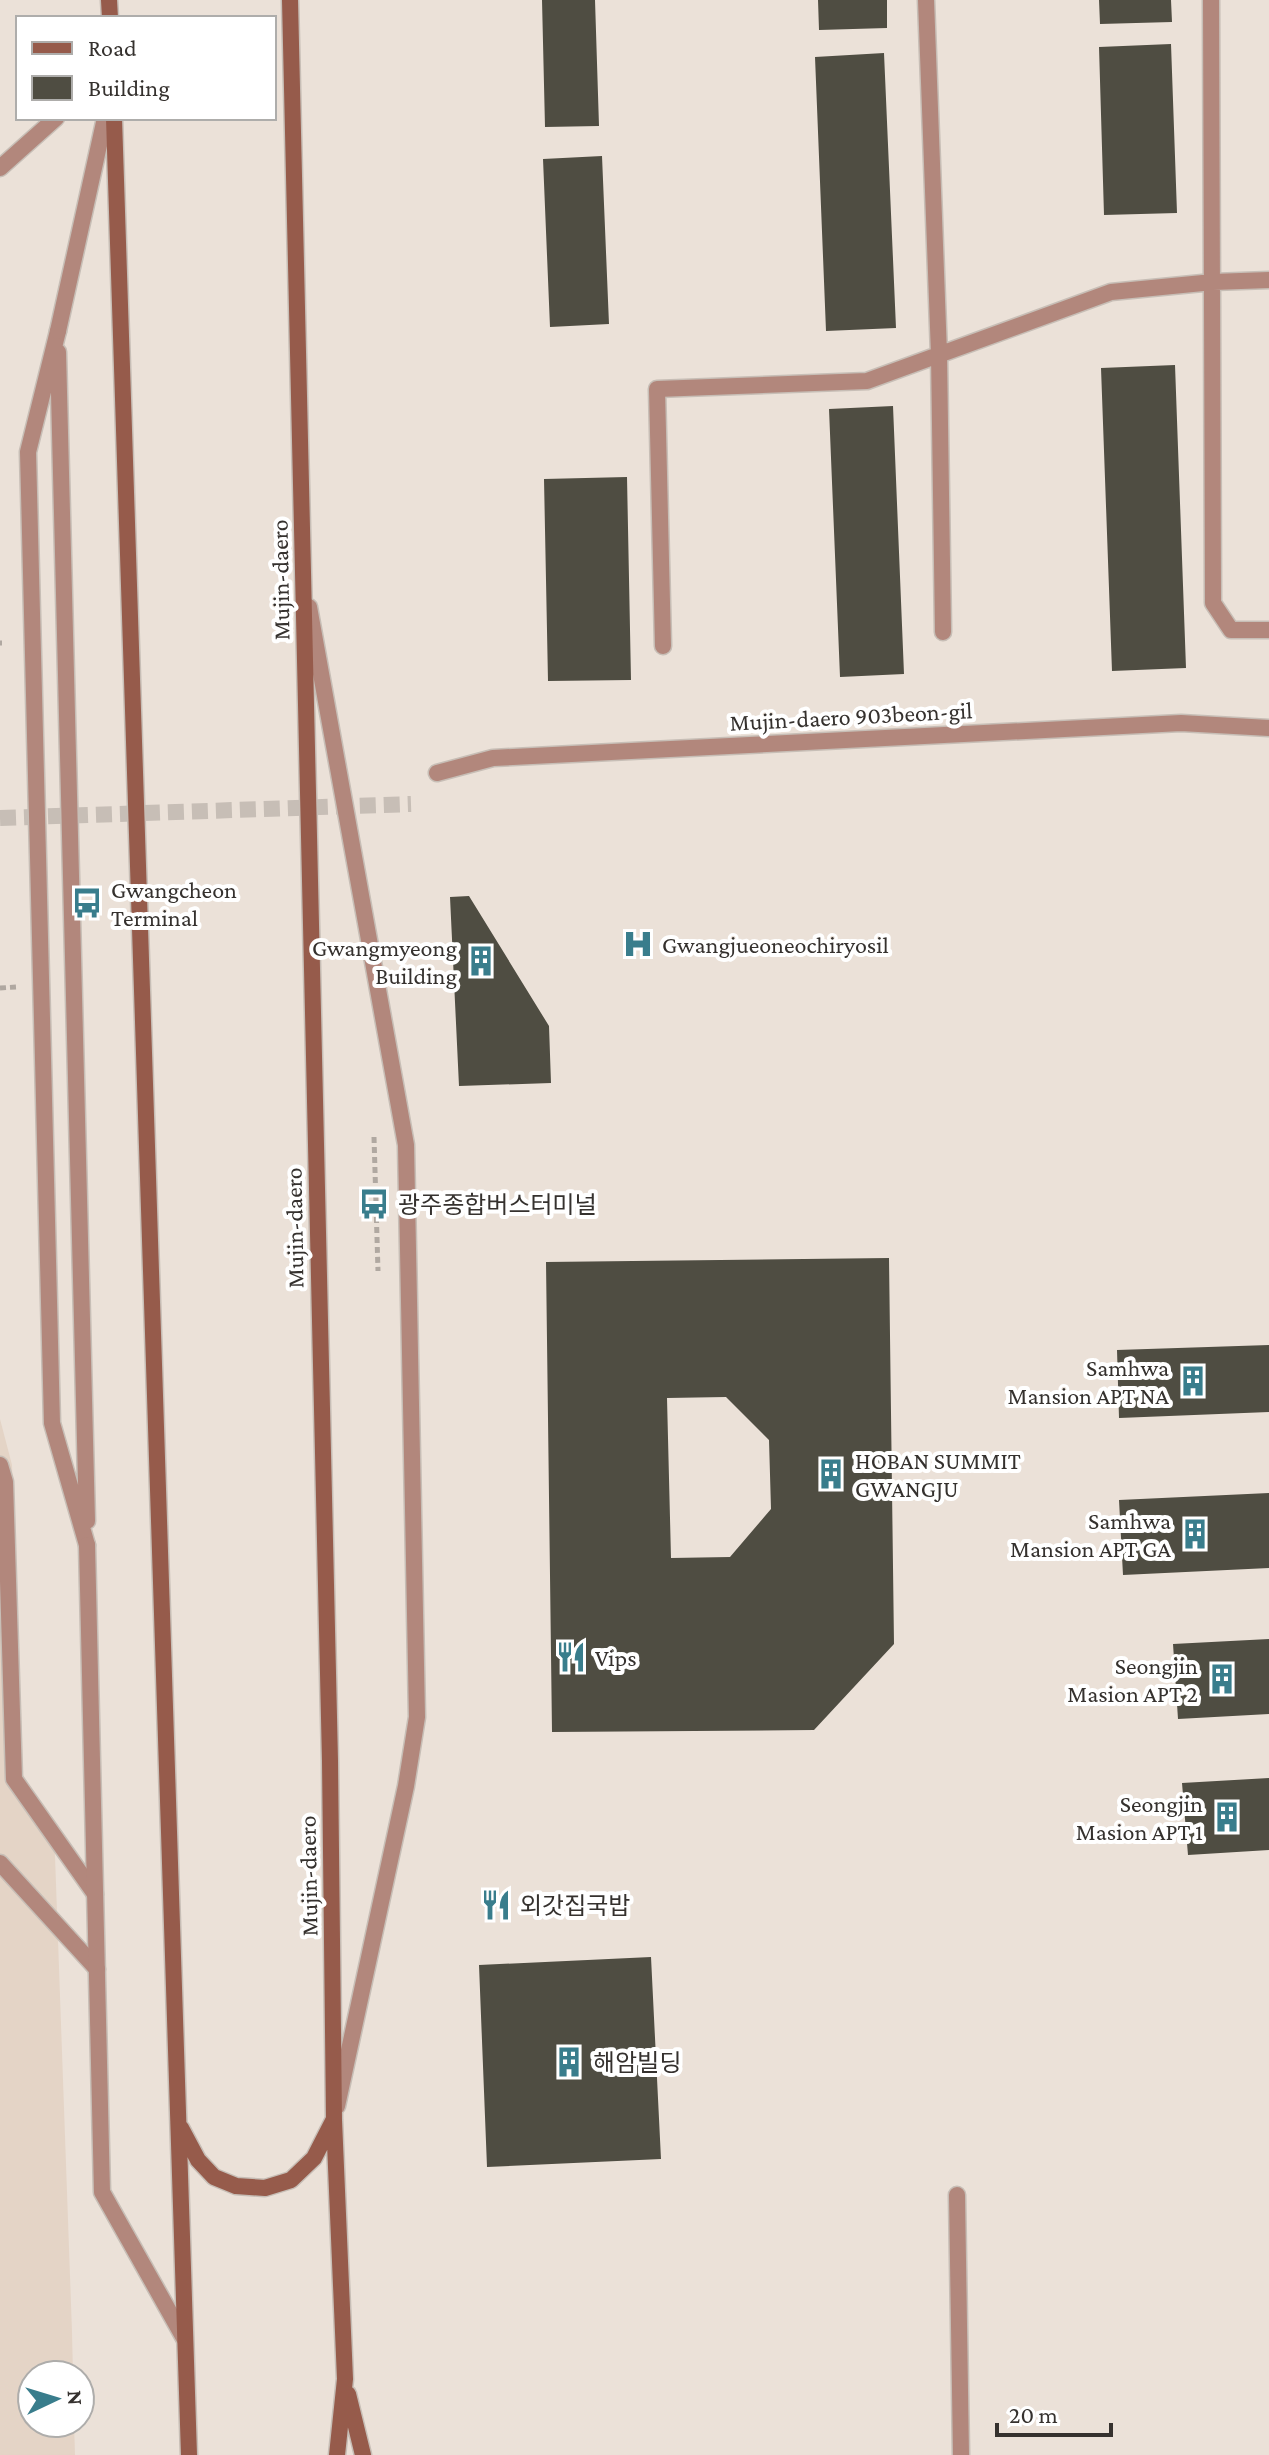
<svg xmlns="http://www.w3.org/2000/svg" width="1269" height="2455" font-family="'Crimson Pro','Noto Sans KR',serif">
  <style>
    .built { fill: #e4d4c6 }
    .building { fill: #4f4d42; fill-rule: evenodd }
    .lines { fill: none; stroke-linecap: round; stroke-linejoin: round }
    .pedestrian-tunnel { stroke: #c7beb6; stroke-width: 16; stroke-dasharray: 16 8; stroke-linecap: butt }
    .service-casing { stroke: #c7beb6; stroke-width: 19 }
    .tertiary-casing { stroke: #c7beb6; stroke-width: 19 }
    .secondary-casing { stroke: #c7beb6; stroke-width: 19 }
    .path { stroke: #b0a8a1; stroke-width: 5; stroke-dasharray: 6 4; stroke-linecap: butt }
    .service { stroke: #b2877c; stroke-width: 16 }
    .tertiary { stroke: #b2877c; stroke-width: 16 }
    .secondary { stroke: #965b4b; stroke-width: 16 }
    .labels { text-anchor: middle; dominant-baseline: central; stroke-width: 8; stroke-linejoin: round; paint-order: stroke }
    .street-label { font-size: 24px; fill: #35312e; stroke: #fff }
    .poi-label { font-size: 24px; fill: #35312e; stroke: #fff; text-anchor: start }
  </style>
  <rect width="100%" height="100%" fill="#ebe1d8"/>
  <!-- built -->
  <path class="built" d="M0,1419L12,1465L23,1775L54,1828L72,2332L73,2375H32V2423H74L75,2455H0Z"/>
  <!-- building -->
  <path class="building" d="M542,0H595L599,126L545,127Z
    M818,0H887V28L819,30Z
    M1099,0H1171L1172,22L1100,24Z
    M1171,44L1177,213L1104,215L1099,47Z
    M884,53L896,328L826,331L815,57Z
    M602,156L609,324L550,327L543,159Z
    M1175,365L1186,668L1112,671L1101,368Z
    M893,406L904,674L840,677L829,409Z
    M627,477L631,680L548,681L544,479Z
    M469,896L549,1026L551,1083L459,1086L450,897Z
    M889,1258L894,1644L814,1730L552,1732L546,1262ZM726,1397L769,1440L771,1509L730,1557L671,1558L667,1398Z
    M1269,1345V1412L1119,1418L1117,1350Z
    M1269,1493V1568L1123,1575L1119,1500Z
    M1269,1639V1714L1178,1719L1173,1644Z
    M1269,1778V1850L1188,1855L1182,1783Z
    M651,1957L661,2159L487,2167L479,1965Z"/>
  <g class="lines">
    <!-- pedestrian-tunnel -->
    <path class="pedestrian-tunnel" d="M0,818L411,804"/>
    <!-- service casing -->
    <g class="service-casing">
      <path id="service" d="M926,0L939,354L943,632
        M1211,0L1213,603L1231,630H1269
        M0,168L56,118
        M58,331L28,452L52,1423L87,1545
        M58,352L87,1521
        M309,607L406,1145L417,1717L406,1786L337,2106
        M663,646L657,389L867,381L1111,292L1213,282L1269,280
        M437,773L493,758L1181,723L1269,728
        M0,1465L5,1482L14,1779L95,1894
        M0,1863L97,1969
        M957,2195L961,2455"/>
    </g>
    <!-- tertiary casing -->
    <g class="tertiary-casing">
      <path id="tertiary" d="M58,331L105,118
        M87,1545L102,2192L184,2338"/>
    </g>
    <!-- secondary casing -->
    <g class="secondary-casing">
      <path id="secondary" d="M109,0L110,18
        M290,0L330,1761L334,2120L345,2379L337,2455
        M114,118L189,2455
        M181,2128L198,2160L214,2177L236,2186L265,2188L291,2180L314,2158L333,2121
        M348,2394L363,2455"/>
    </g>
    <!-- path -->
    <path class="path" d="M0,643H2
      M0,988L16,987
      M374,1137L378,1271"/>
    <!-- service -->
    <use href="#service" class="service"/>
    <!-- tertiary -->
    <use href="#tertiary" class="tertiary"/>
    <!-- secondary -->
    <use href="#secondary" class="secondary"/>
  </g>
  <!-- icons -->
  <defs>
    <g id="bus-bare" transform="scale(2.4)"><path d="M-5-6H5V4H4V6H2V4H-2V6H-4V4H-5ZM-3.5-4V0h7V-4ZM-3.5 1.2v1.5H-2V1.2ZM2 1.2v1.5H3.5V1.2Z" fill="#397d8c" stroke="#fff" stroke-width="2.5" paint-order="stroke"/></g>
    <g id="hospital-bare" transform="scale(2.4)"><path d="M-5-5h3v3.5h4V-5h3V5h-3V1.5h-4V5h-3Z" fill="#397d8c" stroke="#fff" stroke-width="2.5" paint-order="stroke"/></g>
    <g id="building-bare" transform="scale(2.4)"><path d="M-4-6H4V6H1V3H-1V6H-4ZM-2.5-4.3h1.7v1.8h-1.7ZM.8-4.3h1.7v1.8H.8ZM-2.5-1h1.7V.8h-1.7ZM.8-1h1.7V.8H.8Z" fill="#397d8c" stroke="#fff" stroke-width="2.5" paint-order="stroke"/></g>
    <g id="restaurant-bare" transform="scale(2.4)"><path d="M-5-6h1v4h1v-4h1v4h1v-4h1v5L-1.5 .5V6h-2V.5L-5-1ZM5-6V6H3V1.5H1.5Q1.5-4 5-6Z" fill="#397d8c" stroke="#fff" stroke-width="2.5" paint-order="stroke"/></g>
  </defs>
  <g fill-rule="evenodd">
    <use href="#bus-bare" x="87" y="903"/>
    <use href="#hospital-bare" x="638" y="944"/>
    <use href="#building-bare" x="481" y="961"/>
    <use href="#bus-bare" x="374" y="1204"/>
    <use href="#building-bare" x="1193" y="1381"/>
    <use href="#building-bare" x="831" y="1474"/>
    <use href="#building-bare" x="1195" y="1534"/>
    <use href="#restaurant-bare" x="571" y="1657"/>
    <use href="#building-bare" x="1222" y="1679"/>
    <use href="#building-bare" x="1227" y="1817"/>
    <use href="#restaurant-bare" x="496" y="1905"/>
    <use href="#building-bare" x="569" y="2062"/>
  </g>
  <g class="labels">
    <!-- street labels -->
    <g class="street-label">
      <text transform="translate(280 580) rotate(-91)">Mujin-daero</text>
      <text transform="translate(851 716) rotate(-3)">Mujin-daero 903beon-gil</text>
      <text transform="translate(294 1228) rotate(-91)">Mujin-daero</text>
      <text transform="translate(308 1876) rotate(-91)">Mujin-daero</text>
    </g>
    <!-- poi labels -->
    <g class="poi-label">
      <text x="111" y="889">Gwangcheon<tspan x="111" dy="28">Terminal</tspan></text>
      <text x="662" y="944">Gwangjueoneochiryosil</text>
      <text x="457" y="947" text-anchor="end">Gwangmyeong<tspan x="457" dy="28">Building</tspan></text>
      <text x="398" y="1204">광주종합버스터미널</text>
      <text x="1169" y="1367" text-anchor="end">Samhwa<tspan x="1169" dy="28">Mansion APT NA</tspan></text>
      <text x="855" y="1460">HOBAN SUMMIT<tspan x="855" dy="28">GWANGJU</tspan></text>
      <text x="1171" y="1520" text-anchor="end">Samhwa<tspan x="1171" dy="28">Mansion APT GA</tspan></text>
      <text x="595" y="1657">Vips</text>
      <text x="1198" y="1665" text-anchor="end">Seongjin<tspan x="1198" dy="28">Masion APT 2</tspan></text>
      <text x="1203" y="1803" text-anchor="end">Seongjin<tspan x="1203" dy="28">Masion APT 1</tspan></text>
      <text x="520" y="1905">외갓집국밥</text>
      <text x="593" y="2062">해암빌딩</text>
    </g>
  </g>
  <!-- legend -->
  <rect x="16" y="16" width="260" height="104" fill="#ffffff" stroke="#aeadab" stroke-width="2"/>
  <rect x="32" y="42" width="40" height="12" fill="#965b4b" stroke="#aeadab" stroke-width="2"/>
  <text x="88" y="56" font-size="24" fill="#35312e">Road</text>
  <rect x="32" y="76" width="40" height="24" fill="#4f4d42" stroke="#aeadab" stroke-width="2"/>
  <text x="88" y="96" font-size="24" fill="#35312e">Building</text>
  <!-- north arrow -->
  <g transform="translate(56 2399) rotate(86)"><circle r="38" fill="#ffffff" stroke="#aeadab" stroke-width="2"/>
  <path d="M0-6L14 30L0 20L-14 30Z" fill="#397d8c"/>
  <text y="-12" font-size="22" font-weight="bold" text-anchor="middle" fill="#35312e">N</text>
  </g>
  <!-- scale -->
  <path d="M997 2423v12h114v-12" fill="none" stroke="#35312e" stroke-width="4"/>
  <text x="1009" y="2423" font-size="24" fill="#35312e" stroke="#ffffff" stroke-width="6" paint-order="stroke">20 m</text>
</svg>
